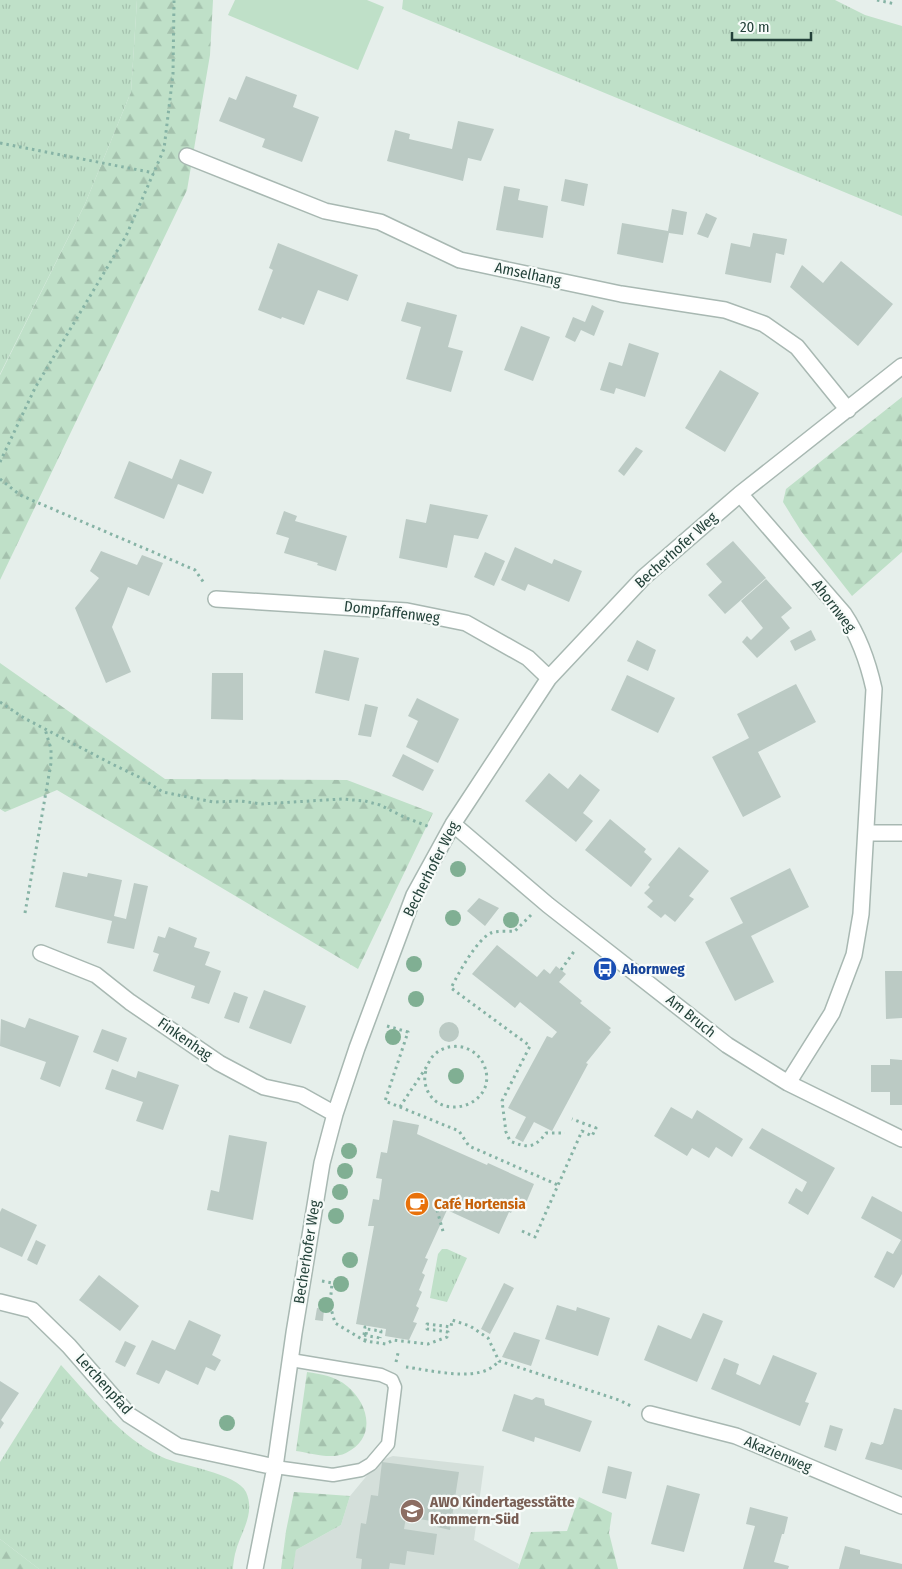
<svg xmlns="http://www.w3.org/2000/svg" width="902" height="1569" font-family="'Fira Sans Condensed',sans-serif">
  <style>
    .built { fill: #d4dfda }
    .grass { fill: url(#grass-tufts) }
    .forest { fill: url(#forest-firs) }
    .pitch { fill: #bfe0c8 }
    .building { fill: #bbcac4 }
    .lines { fill: none; stroke-linecap: round; stroke-linejoin: round }
    .lane-casing { stroke: #a8b8b2; stroke-width: 15 }
    .street-casing { stroke: #a8b8b2; stroke-width: 18 }
    .path { stroke: #86b3a5; stroke-width: 3; stroke-dasharray: 2.5 4; stroke-linecap: butt }
    .lane { stroke: #fff; stroke-width: 12 }
    .street { stroke: #fff; stroke-width: 15 }
    .path-bridge { stroke: #86b3a5; stroke-width: 3; stroke-dasharray: 2.5 4; stroke-linecap: butt }
    .tree { fill: #80af93 }
    .labels { text-anchor: middle; dominant-baseline: central; stroke-width: 4.5; stroke-linejoin: round; paint-order: stroke }
    .street-label { font-size: 15px; fill: #24423a; stroke: #f7fbf9 }
    .transit-label { font-size: 15px; font-weight: bold; fill: #164399; stroke: #f7fbf9; text-anchor: start }
    .food-label { font-size: 15px; font-weight: bold; fill: #c56008; stroke: #f7fbf9; text-anchor: start }
    .education-label { font-size: 15px; font-weight: bold; fill: #785e54; stroke: #f7fbf9; text-anchor: start }
  </style>
  <defs>
    <pattern id="grass-tufts" width="24" height="20" patternUnits="userSpaceOnUse" patternTransform="scale(1.25)"><rect width="24" height="20" fill="#bfe0c8"/><path d="M3 7l-1-3M5 7V3M7 7l1-3M15 17l-1-3M17 17v-4M19 17l1-3" fill="none" stroke="#a4c1ad"/></pattern>
    <pattern id="forest-firs" width="22" height="20" patternUnits="userSpaceOnUse" patternTransform="scale(1.25)"><rect width="22" height="20" fill="#bfe0c8"/><path d="M5 1l3.5 6h-7zM16 11l3.5 6h-7z" fill="#a4c1ad"/></pattern>
  </defs>
  <rect width="100%" height="100%" fill="#e6efeb"/>
  <!-- built -->
  <path class="built" d="M393,1456L484,1466L474,1540L519,1564L518,1569H292L296,1550L341,1525L350,1496L379,1461Z"/>
  <!-- grass -->
  <path class="grass" d="M0,0H137L131,92L85,204L0,374Z
    M403,0H835L865,15L902,26V216L402,9Z
    M442,1249H447L467,1258L447,1302L430,1298L438,1254Z
    M61,1365C93,1399 119,1437 162,1457C181,1466 237,1473 246,1492C256,1514 240,1533 235,1554C234,1559 233,1564 233,1569H39L0,1539V1462Z"/>
  <!-- forest -->
  <path class="forest" d="M137,0H213L210,55L187,190L0,580V375L85,204L131,92Z
    M902,397V552L852,596L801,531L783,502L786,489Z
    M0,663L165,779L347,780L433,813L358,969L57,790L5,812L0,809Z
    M307,1372C321,1374 335,1376 347,1386C369,1404 377,1438 346,1453C332,1460 310,1453 296,1451Z
    M294,1492L350,1496L341,1525L296,1550L293,1569H281L286,1531Z
    M579,1497L612,1513L609,1533L618,1569H518L531,1532L567,1531Z
    M0,1539L39,1569H0Z"/>
  <!-- pitch -->
  <path class="pitch" d="M235,0H367L384,7L358,70L228,15Z"/>
  <!-- building -->
  <path class="building" d="M246,76L297,95L293,107L319,117L302,162L262,147L265,139L219,121L229,97L236,100Z
    M458,121L494,129L481,161L468,158L463,181L387,161L395,130L410,134L409,139L452,149Z
    M565,179L588,184L584,206L561,201Z
    M504,186L520,189L518,200L548,206L543,238L496,230Z
    M672,209L687,212L683,235L669,233L663,263L617,254L622,223L668,231Z
    M706,213L717,218L708,238L697,234Z
    M753,233L787,239L784,255L776,253L771,283L725,274L731,243L750,247Z
    M278,243L358,275L348,301L318,290L304,325L282,317L281,319L258,310L273,270L269,268Z
    M841,261L893,304L858,346L790,287L802,265L823,283Z
    M407,302L457,315L448,347L463,351L451,392L406,379L421,327L401,321Z
    M592,305L604,311L594,336L581,330L575,342L565,337L573,317L585,322Z
    M521,326L550,337L533,381L504,370Z
    M629,343L659,353L645,397L616,388L614,394L600,390L609,362L622,366Z
    M720,370L759,393L725,452L685,428Z
    M636,447L643,451L624,476L618,471Z
    M180,459L212,472L203,494L178,484L164,519L114,498L129,461L172,479Z
    M430,504L488,515L478,539L454,535L447,568L399,558L406,519L426,523Z
    M284,511L297,516L295,521L347,536L336,571L317,565L318,563L284,553L289,538L276,534Z
    M733,541L766,578L725,614L708,595L722,582L706,564Z
    M515,547L552,564L554,559L582,571L569,602L528,584L525,591L501,580Z
    M101,551L137,565L142,555L163,563L149,596L128,587L112,627L131,672L106,683L75,608L99,578L90,571Z
    M485,552L505,561L494,586L474,577Z
    M766,579L792,608L781,617L790,628L757,658L742,642L747,636L751,640L763,628L741,601Z
    M811,630L816,640L795,651L790,641Z
    M637,640L656,650L648,671L627,661Z
    M324,650L359,658L349,701L315,693Z
    M212,673H243V720L211,719Z
    M627,675L675,698L658,733L611,710Z
    M796,684L816,722L758,752L781,797L743,817L712,757L749,738L737,714Z
    M417,698L459,719L438,763L406,747L418,721L408,716Z
    M365,704L378,707L371,737L358,735Z
    M403,754L434,770L423,791L392,776Z
    M549,773L568,789L580,774L600,790L583,813L593,821L576,842L525,801Z
    M610,819L646,849L644,852L652,859L631,887L585,850Z
    M679,847L709,871L689,896L694,899L675,922L665,914L661,918L647,907L653,901L644,893L650,887L648,885Z
    M790,868L809,907L751,936L774,982L735,1001L705,942L743,923L730,898Z
    M63,872L87,877L88,873L122,880L114,916L126,919L134,883L148,886L134,949L107,943L112,921L55,907Z
    M479,898L499,908L485,926L467,911Z
    M169,927L197,938L194,947L210,952L205,965L221,971L209,1004L191,998L195,986L153,971L159,954L153,952L158,936L165,938Z
    M497,945L537,977L544,969L550,974L556,966L566,974L559,982L582,1001L580,1003L611,1028L609,1030L611,1032L586,1063L588,1064L552,1131L534,1122L523,1142L515,1138L526,1117L508,1108L547,1036L552,1038L557,1032L520,1002L515,1008L472,974Z
    M885,971H902V1018L886,1019Z
    M264,990L306,1006L291,1044L249,1028Z
    M234,992L248,997L239,1023L224,1018Z
    M29,1018L79,1036L60,1087L40,1079L46,1062L0,1046L1,1019L25,1028Z
    M439 1032a10 10 0 1 1 20 0a10 10 0 1 1-20 0Z
    M102,1029L127,1038L118,1062L93,1052Z
    M890,1059L902,1060V1105H890V1092H871V1065H890Z
    M112,1069L136,1078L138,1071L179,1085L163,1130L136,1121L143,1102L105,1089Z
    M671,1107L692,1119L697,1110L743,1139L732,1157L716,1147L709,1158L692,1148L687,1156L654,1136Z
    M393,1120L419,1125L417,1134L487,1165L488,1163L534,1184L523,1210L514,1206L511,1213L509,1212L499,1234L447,1210L425,1258L428,1259L422,1273L425,1275L419,1290L422,1292L416,1306L419,1308L413,1322L417,1323L409,1340L385,1336L386,1329L356,1324L374,1226H368L373,1199L379,1200L382,1179L376,1178L381,1152L387,1153Z
    M762,1128L835,1168L808,1215L788,1203L796,1188L802,1192L807,1182L749,1148Z
    M229,1135L267,1142L253,1220L207,1210L211,1190L219,1192Z
    M872,1196L902,1212V1274L894,1288L874,1277L887,1251L893,1254L901,1240L861,1218Z
    M2,1208L37,1225L22,1257L0,1247V1212Z
    M36,1240L46,1245L37,1265L27,1260Z
    M99,1275L139,1306L120,1331L79,1300Z
    M504,1283L514,1288L490,1334L481,1329Z
    M557,1305L576,1311L577,1307L610,1318L598,1356L545,1339Z
    M317,1308L324,1309L323,1321L315,1320Z
    M703,1313L723,1321L697,1382L644,1360L658,1325L691,1339Z
    M189,1320L221,1335L212,1355L221,1360L215,1371L206,1367L198,1385L166,1370L159,1384L136,1374L152,1340L175,1350Z
    M514,1332L540,1340L531,1366L502,1357Z
    M125,1341L136,1346L125,1367L115,1362Z
    M773,1355L817,1373L805,1402L809,1403L800,1426L711,1389L724,1358L739,1364L736,1374L760,1385Z
    M0,1381L19,1393L1,1420L4,1423L0,1429Z
    M514,1394L532,1400L536,1397L544,1399L545,1405L592,1421L580,1452L535,1437L534,1442L502,1431Z
    M894,1408L902,1410V1470L865,1459L871,1442L881,1445L882,1444H883Z
    M830,1425L843,1429L836,1451L824,1447Z
    M382,1462L459,1472L450,1530L437,1527L438,1522L406,1517L404,1529L437,1534L434,1555L407,1551L405,1565L390,1563L389,1569H361L362,1559L356,1558L361,1523L366,1524L371,1495L378,1496Z
    M608,1466L632,1472L626,1499L602,1493Z
    M667,1485L700,1494L684,1552L651,1544Z
    M750,1507L788,1517L784,1534H782L774,1562L789,1566L788,1569H743L755,1526L746,1524Z
    M845,1546L860,1550V1554L902,1564V1569H839Z"/>
  <g class="lines">
    <!-- lane casing -->
    <g class="lane-casing">
      <path id="lane" d="M275,1467L333,1475L361,1470L371,1464L388,1444L395,1387L392,1380L381,1375L291,1360"/>
    </g>
    <!-- street casing -->
    <g class="street-casing">
      <path id="street" d="M187,156L325,211L380,222L460,260L621,294L725,310L764,324L797,347L848,410
        M740,494L844,614C860,638 868,662 874,689L861,914L854,955L832,1013L788,1083
        M216,599L407,611L466,623L528,658L549,678
        M453,824L548,905L727,1045L788,1083L902,1139
        M866,833H902
        M41,953L96,975L130,1002L219,1063L264,1087L301,1095L335,1114
        M0,1302L32,1310L69,1346L129,1415L178,1446L275,1467
        M650,1414L736,1436L902,1506
        M255,1569L275,1467L294,1333L322,1163L335,1114L357,1048L414,895L453,824L549,678L644,577L740,494L902,366"/>
    </g>
    <!-- path -->
    <path class="path" d="M877,0L895,4
      M0,143L154,173
      M0,462L35,388L126,236L164,149L173,74L174,0
      M0,479L20,495L195,570L204,583
      M0,702L24,718L114,765L139,777L163,792L213,802L241,801L261,804L342,799L365,801L380,805L404,817L430,827
      M25,913L51,763V749L45,729
      M531,915L515,931C508,932 498,930 491,933C477,939 458,974 451,988L530,1046L502,1101L506,1132L510,1141C527,1148 534,1149 546,1133H565
      M561,970L575,950
      M387,1026L408,1032L385,1101L459,1131L469,1146L558,1185
      M400,1107C408,1094 417,1082 425,1069C428,1065 430,1059 433,1056C442,1046 457,1044 468,1049C475,1052 481,1058 484,1065C501,1106 434,1126 425,1083C424,1078 426,1072 426,1067
      M437,1210L444,1235
      M522,1231L535,1237L582,1131L592,1136L596,1128L572,1119
      M322,1281L332,1283L330,1305L335,1323L365,1341L386,1344L393,1340L428,1344L447,1337L448,1332L427,1329V1324L451,1327L452,1320L470,1326L488,1338L499,1361L619,1400L631,1406
      M364,1335L365,1327L369,1328
      M365,1341L367,1329L381,1331L380,1338
      M396,1362L398,1353
      M406,1367C429,1370 468,1380 489,1369C493,1367 496,1364 499,1361"/>
    <!-- lane -->
    <use href="#lane" class="lane"/>
    <!-- street -->
    <use href="#street" class="street"/>
    <!-- path-bridge -->
    <path class="path-bridge" d="M364,1335L380,1338"/>
  </g>
  <!-- trees -->
  <g class="tree">
    <circle cx="458" cy="869" r="8"/>
    <circle cx="453" cy="918" r="8"/>
    <circle cx="511" cy="920" r="8"/>
    <circle cx="414" cy="964" r="8"/>
    <circle cx="416" cy="999" r="8"/>
    <circle cx="393" cy="1037" r="8"/>
    <circle cx="456" cy="1076" r="8"/>
    <circle cx="349" cy="1151" r="8"/>
    <circle cx="345" cy="1171" r="8"/>
    <circle cx="340" cy="1192" r="8"/>
    <circle cx="336" cy="1216" r="8"/>
    <circle cx="350" cy="1260" r="8"/>
    <circle cx="341" cy="1284" r="8"/>
    <circle cx="326" cy="1305" r="8"/>
    <circle cx="227" cy="1423" r="8"/>
  </g>
  <!-- icons -->
  <defs>
    <g id="bus-disc" transform="scale(1.25)"><circle r="9.5" fill="#1a4fb4" stroke="#f7fbf9"/><path d="M-5-6H5V4H4V6H2V4H-2V6H-4V4H-5ZM-3.5-4V0h7V-4ZM-3.5 1.2v1.5H-2V1.2ZM2 1.2v1.5H3.5V1.2Z" fill="#fff"/></g>
    <g id="cafe-disc" transform="scale(1.25)"><circle r="9.5" fill="#e8710a" stroke="#f7fbf9"/><path d="M-5.5-4.5H6V0H3Q3 3.5 0 3.5H-2.5Q-5.5 3.5-5.5 0ZM3-3.2v2h1.7v-2ZM-6 4.5H4V6H-6Z" fill="#fff"/></g>
    <g id="school-disc" transform="scale(1.25)"><circle r="9.5" fill="#8d6e63" stroke="#f7fbf9"/><path d="M0-5L7-2L0 1L-7-2ZM-4 1L0 2.5L4 1V4Q0 6-4 4Z" fill="#fff"/></g>
  </defs>
  <g fill-rule="evenodd">
    <use href="#bus-disc" x="605" y="969"/>
    <use href="#cafe-disc" x="417" y="1204"/>
    <use href="#school-disc" x="412" y="1511"/>
  </g>
  <g class="labels">
    <!-- street labels -->
    <g class="street-label">
      <text transform="translate(528 274) rotate(12)">Amselhang</text>
      <text transform="translate(676 550) rotate(-42)">Becherhofer Weg</text>
      <text transform="translate(834 606) rotate(53)">Ahornweg</text>
      <text transform="translate(392 612) rotate(7)">Dompfaffenweg</text>
      <text transform="translate(431 869) rotate(-63)">Becherhofer Weg</text>
      <text transform="translate(691 1016) rotate(39)">Am Bruch</text>
      <text transform="translate(185 1039) rotate(35)">Finkenhag</text>
      <text transform="translate(307 1252) rotate(-81)">Becherhofer Weg</text>
      <text transform="translate(104 1384) rotate(48)">Lerchenpfad</text>
      <text transform="translate(778 1454) rotate(23)">Akazienweg</text>
    </g>
    <!-- transit labels -->
    <g class="transit-label">
      <text x="622" y="969">Ahornweg</text>
    </g>
    <!-- food labels -->
    <g class="food-label">
      <text x="434" y="1204">Café Hortensia</text>
    </g>
    <!-- education labels -->
    <g class="education-label">
      <text x="430" y="1502">AWO Kindertagesstätte<tspan x="430" dy="17">Kommern-Süd</tspan></text>
    </g>
  </g>
  <!-- scale -->
  <path d="M732 32v8h79v-8" fill="none" stroke="#24423a" stroke-width="2.5"/>
  <text x="740" y="32" font-size="15" fill="#24423a" stroke="#f7fbf9" stroke-width="4" paint-order="stroke">20 m</text>
</svg>
